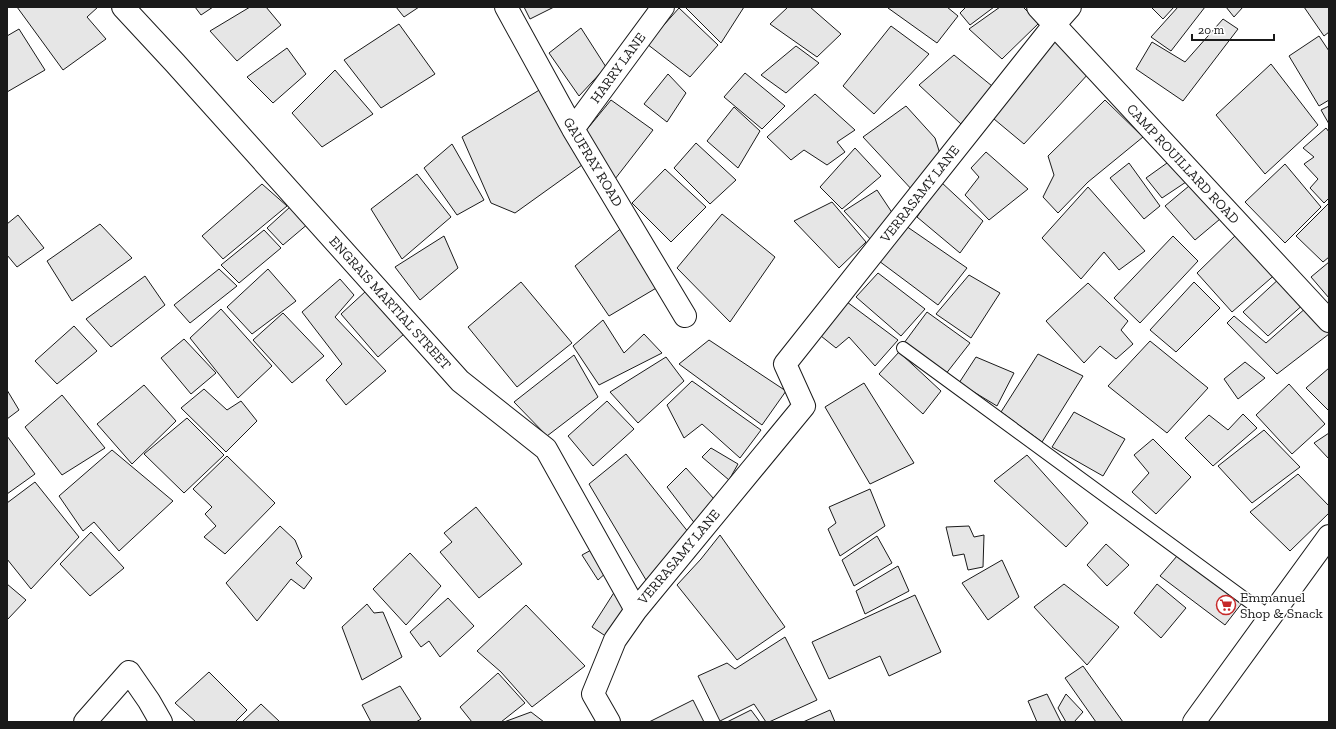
<svg xmlns="http://www.w3.org/2000/svg" width="1336" height="729" font-family="'Zilla Slab',serif">
  <style>
    .building { fill: #e6e6e6; stroke: #1a1a1a }
    .lines { fill: none; stroke-linecap: round; stroke-linejoin: round }
    .lane-casing { stroke: #1a1a1a; stroke-width: 14 }
    .street-casing { stroke: #1a1a1a; stroke-width: 24 }
    .lane { stroke: #fff; stroke-width: 12 }
    .street { stroke: #fff; stroke-width: 22 }
    .labels { text-anchor: middle; dominant-baseline: central; stroke-width: 3; stroke-linejoin: round; paint-order: stroke }
    .street-label { font-size: 14px; fill: #1a1a1a; stroke: #fff }
    .poi-label { font-size: 14px; fill: #1a1a1a; stroke: #fff; text-anchor: start }
  </style>
  <rect width="100%" height="100%" fill="#fff"/>
  <!-- building -->
  <path class="building" d="M17,7H98L87,17L106,39L63,70Z
    M195,7H213L201,15Z
    M250,7H266L281,25L237,61L210,31Z
    M396,7H419L404,17Z
    M524,7H554L530,19Z
    M685,7H744L721,43Z
    M788,7H810L841,34L817,57L770,24Z
    M888,7H947L958,16L937,43L888,8Z
    M966,7H994L970,25L960,13Z
    M1000,7H1023L1039,23L1002,59L969,29Z
    M1151,7H1174L1163,19Z
    M1178,7H1205L1171,51L1151,37Z
    M1226,7H1243L1234,17Z
    M1304,7H1329V32L1324,36Z
    M679,8L718,45L690,77L647,44Z
    M1223,19L1238,29L1183,101L1136,69L1152,42L1185,62Z
    M399,24L435,74L381,108L344,60Z
    M891,26L929,54L874,114L843,86Z
    M581,28L606,67L579,96L549,53Z
    M19,29L45,70L7,92V36Z
    M1053,35L1089,73L1024,144L988,114Z
    M1319,36L1329,51V100L1319,106L1289,56Z
    M796,46L819,63L786,93L761,75Z
    M287,48L306,74L273,103L247,77Z
    M954,55L992,86L961,124L919,85Z
    M1271,64L1318,125L1265,174L1216,115Z
    M335,70L373,114L322,147L292,113Z
    M745,73L785,106L762,129L724,97Z
    M668,74L686,93L667,122L644,104Z
    M541,89L582,165L515,213L491,203L462,137Z
    M815,94L855,130L837,142L845,152L827,165L804,150L791,160L767,137Z
    M611,100L653,130L615,179L584,133Z
    M1105,100L1143,137L1088,182L1058,213L1043,197L1054,175L1048,156Z
    M906,106L935,138L941,157L914,192L863,137Z
    M1329,106V124L1321,110Z
    M734,107L760,131L738,168L707,141Z
    M1326,128L1329,132V198L1324,203L1310,188L1318,179L1304,164L1314,157L1303,148Z
    M696,143L736,180L710,204L674,168Z
    M452,144L484,200L457,215L424,168Z
    M855,148L881,176L842,209L820,187Z
    M986,152L1028,189L989,220L965,195L979,177L971,168Z
    M1174,158L1192,178L1162,198L1146,178Z
    M1129,163L1160,206L1144,219L1110,178Z
    M1285,164L1321,207L1285,243L1245,202Z
    M665,169L706,207L671,242L632,203Z
    M417,174L451,217L402,259L371,209Z
    M1195,181L1226,214L1195,240L1165,206Z
    M941,182L983,221L960,253L917,217Z
    M262,184L287,206L223,259L202,236Z
    M1088,187L1145,251L1119,270L1104,252L1081,279L1042,238Z
    M877,190L895,217L872,241L844,211Z
    M832,202L866,242L839,268L794,221Z
    M1329,203V257L1323,262L1296,236Z
    M290,207L309,223L283,245L267,228Z
    M722,214L775,257L730,322L677,268Z
    M18,215L44,248L17,267L7,255V224Z
    M100,224L132,258L72,301L47,261Z
    M624,226L658,287L609,316L575,266Z
    M906,226L967,268L938,305L879,261Z
    M264,230L281,248L239,283L221,265Z
    M1239,232L1278,272L1232,312L1197,273Z
    M444,236L458,268L420,300L395,267Z
    M1173,236L1198,261L1140,323L1114,298Z
    M1329,262V298L1311,277Z
    M219,269L237,286L190,323L174,305Z
    M268,269L296,301L252,334L227,307Z
    M878,273L925,309L901,336L856,297Z
    M969,275L1000,293L971,338L936,314Z
    M145,276L165,305L111,347L86,319Z
    M1281,277L1306,302L1268,336L1243,312Z
    M340,279L354,295L335,317L386,371L346,405L326,380L342,364L302,312Z
    M521,282L572,343L517,387L468,327Z
    M1194,282L1220,308L1176,352L1150,330Z
    M1088,283L1128,321L1121,330L1133,344L1116,359L1100,346L1084,363L1046,321Z
    M366,291L404,334L378,357L341,314Z
    M847,302L898,340L875,366L849,337L836,348L816,332Z
    M1307,307L1329,331V334L1277,374L1227,323L1234,316L1266,343Z
    M221,309L272,366L238,398L190,338Z
    M927,312L970,343L945,375L904,343Z
    M283,313L324,356L292,383L253,340Z
    M603,320L624,353L644,334L662,353L599,385L573,346Z
    M74,326L97,351L57,384L35,361Z
    M184,339L216,373L191,394L161,358Z
    M709,340L786,391L762,425L679,364Z
    M1150,341L1208,388L1167,433L1108,386Z
    M899,352L941,391L923,414L879,374Z
    M1038,354L1083,376L1042,442L1001,412Z
    M574,355L598,397L547,436L514,402Z
    M666,357L684,381L638,423L610,392Z
    M976,357L1014,373L997,406L959,383Z
    M1245,362L1265,378L1238,399L1224,379Z
    M1329,368V411L1306,388Z
    M692,381L761,430L740,458L702,424L684,438L667,405Z
    M864,383L914,463L870,484L825,407Z
    M1289,384L1325,424L1292,454L1256,415Z
    M144,385L176,421L132,464L97,424Z
    M204,389L227,410L241,401L257,421L226,452L181,408Z
    M7,390L19,410L7,419Z
    M62,395L105,448L62,475L25,427Z
    M607,401L634,429L593,466L568,436Z
    M1074,412L1125,439L1103,476L1052,447Z
    M1243,414L1257,428L1213,466L1185,438L1209,415L1228,430Z
    M187,418L224,455L184,493L144,454Z
    M1264,430L1300,467L1252,503L1218,466Z
    M1329,433V459L1314,443Z
    M7,436L35,474L7,494Z
    M1153,439L1191,477L1156,514L1132,492L1149,473L1134,455Z
    M711,448L738,464L729,480L702,457Z
    M112,450L173,501L119,551L94,522L83,531L59,496Z
    M626,454L689,533L649,585L589,484Z
    M1027,455L1088,523L1066,547L994,481Z
    M227,456L275,503L225,554L204,537L216,526L205,514L212,507L193,489Z
    M686,468L714,499L696,525L667,487Z
    M1298,474L1329,506V513L1290,551L1250,512Z
    M35,482L79,537L31,589L7,559V503Z
    M870,489L885,526L840,556L828,529L836,523L829,507Z
    M476,507L522,564L479,598L440,552L452,542L444,533Z
    M280,526L295,540L302,557L296,563L312,578L304,589L291,579L257,621L226,583Z
    M969,526L974,537L984,535L983,567L968,570L964,554L953,556L946,527Z
    M91,532L124,568L90,596L60,564Z
    M720,535L785,627L737,660L677,585L701,559Z
    M877,536L892,563L854,586L842,560Z
    M1106,544L1129,565L1107,586L1087,565Z
    M593,549L607,572L598,580L582,555Z
    M410,553L441,586L406,625L373,589Z
    M1177,556L1242,603L1225,625L1160,576Z
    M1002,560L1019,597L988,620L962,583Z
    M898,566L909,591L865,614L856,591Z
    M7,584L26,600L7,620Z
    M1064,584L1119,627L1087,665L1034,607Z
    M1157,584L1186,608L1161,638L1134,613Z
    M615,591L628,609L607,637L592,627Z
    M915,595L941,652L889,676L880,656L829,679L812,642Z
    M448,598L474,626L440,657L429,641L421,647L410,632Z
    M367,604L374,613L383,612L402,657L362,680L342,627Z
    M526,605L585,666L532,707L501,672L477,651Z
    M785,637L817,700L769,722H766L754,704L720,721L698,676L727,663L735,669Z
    M1083,666L1123,722H1096L1065,678Z
    M209,672L247,710L235,722H196L175,703Z
    M498,673L525,703L501,722H472L460,707Z
    M400,686L421,719L416,722H371L362,705Z
    M1047,694L1061,722H1037L1028,701Z
    M1066,694L1083,712L1074,722H1066L1058,708Z
    M693,700L704,722H649Z
    M261,704L280,722H242Z
    M751,710L760,722H727Z
    M830,710L835,722H803Z
    M531,712L544,722H504Z"/>
  <g class="lines">
    <!-- lane casing -->
    <g class="lane-casing">
      <path id="lane" d="M903,348L1270,617"/>
    </g>
    <!-- street casing -->
    <g class="street-casing">
      <path id="street" d="M123,7L175,63L460,381L546,449L636,610
        M506,7L573,129L685,316
        M1038,7L1329,321
        M573,129L663,7
        M85,722L129,672L149,701L161,722
        M609,722L593,694L615,640L636,610L804,406L785,364L1054,25L1070,7
        M1194,722L1329,536"/>
    </g>
    <!-- lane -->
    <use href="#lane" class="lane"/>
    <!-- street -->
    <use href="#street" class="street"/>
  </g>
  <!-- icons -->
  <defs>
    <g id="supermarket-ring" transform="scale(1)"><circle r="9.5" fill="#fff" stroke="#c62828" stroke-width="1.5"/><path d="M-6-5.5h2.5l.6 2H6L4.5 2H-2.5L-4.4-4H-6ZM-1.5 3.2a1.3 1.3 0 1 0 .1 0ZM3 3.2a1.3 1.3 0 1 0 .1 0Z" fill="#c62828"/></g>
  </defs>
  <g fill-rule="evenodd">
    <use href="#supermarket-ring" x="1226" y="605"/>
  </g>
  <g class="labels">
    <!-- street labels -->
    <g class="street-label">
      <text transform="translate(618 68) rotate(-54)">HARRY LANE</text>
      <text transform="translate(593 162) rotate(59)">GAUFRAY ROAD</text>
      <text transform="translate(1183 164) rotate(47)">CAMP ROUILLARD ROAD</text>
      <text transform="translate(920 194) rotate(-52)">VERRASAMY LANE</text>
      <text transform="translate(390 303) rotate(48)">ENGRAIS MARTIAL STREET</text>
      <text transform="translate(679 557) rotate(-50)">VERRASAMY LANE</text>
    </g>
    <!-- poi labels -->
    <g class="poi-label">
      <text x="1240" y="597">Emmanuel<tspan x="1240" dy="16">Shop &amp; Snack</tspan></text>
    </g>
  </g>
  <!-- border -->
  <rect width="1336" height="729" fill="none" stroke="#1a1a1a" stroke-width="16"/>
  <!-- scale -->
  <path d="M1192 34v6h82v-6" fill="none" stroke="#1a1a1a" stroke-width="2"/>
  <text x="1198" y="34" font-size="12" fill="#1a1a1a" stroke="#ffffff" stroke-width="3" paint-order="stroke">20 m</text>
</svg>
